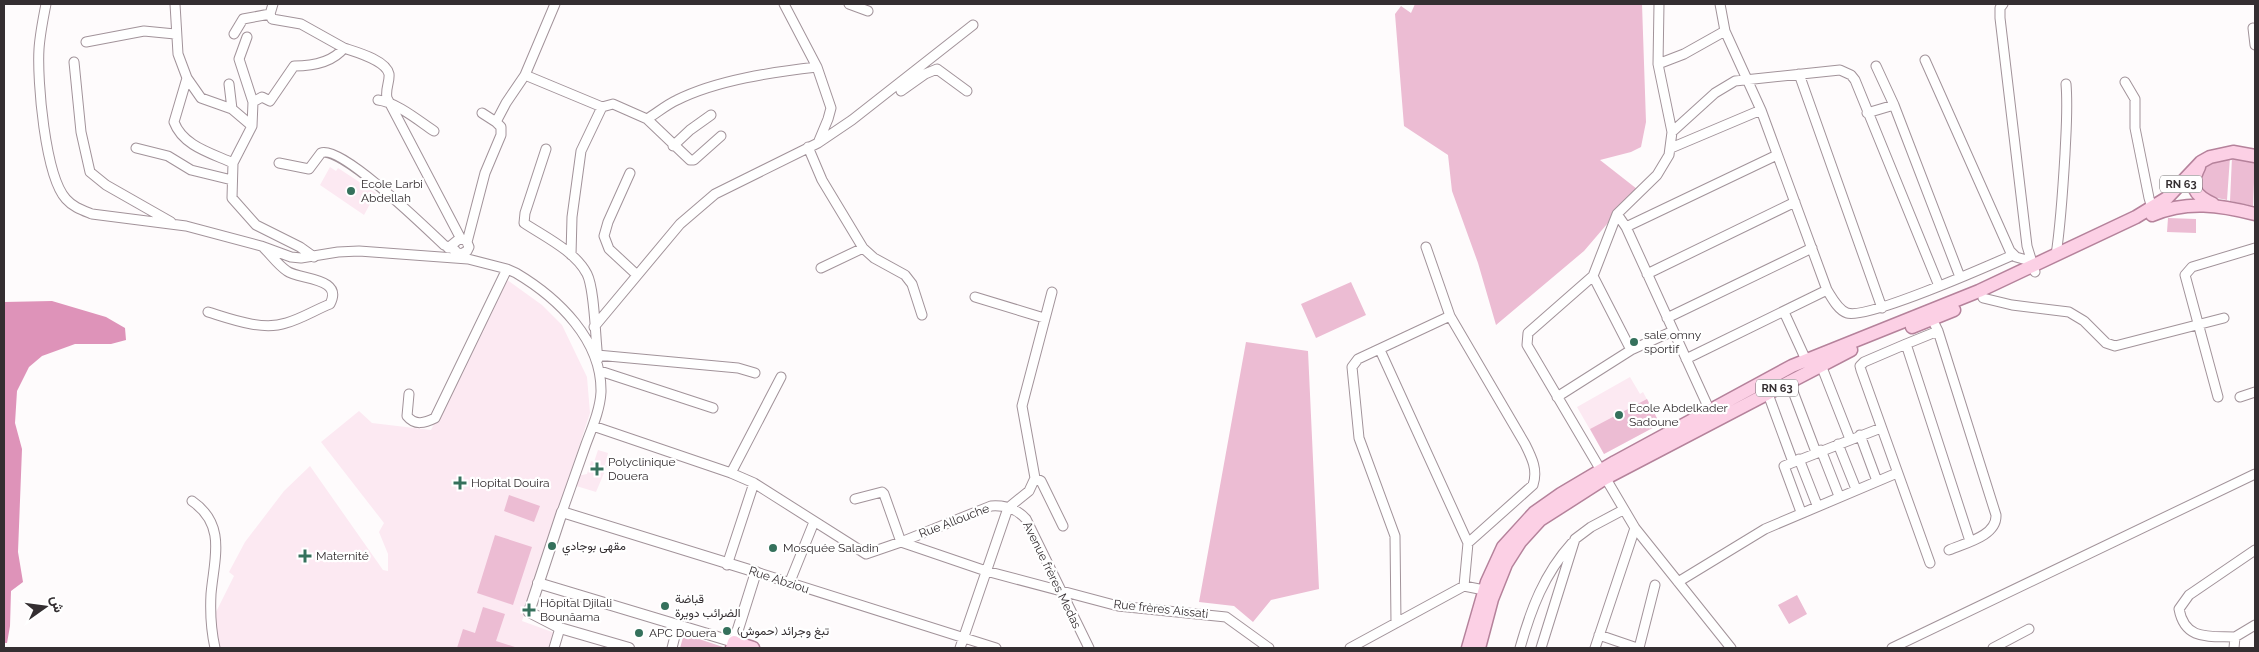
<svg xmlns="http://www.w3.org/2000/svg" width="2259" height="652" font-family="Raleway,Vazirmatn,sans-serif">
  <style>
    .built { fill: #fce9f2 }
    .green { fill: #ecbcd3 }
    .water { fill: #de93b9 }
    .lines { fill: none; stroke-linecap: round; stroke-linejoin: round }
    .minor-casing { stroke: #a2939a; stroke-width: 11 }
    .tertiary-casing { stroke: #a2939a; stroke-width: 12 }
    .primary-casing { stroke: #b5829b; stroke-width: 15 }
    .minor { stroke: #fff; stroke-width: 9 }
    .tertiary { stroke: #fff; stroke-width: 10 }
    .primary { stroke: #fcd0e5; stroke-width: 12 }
    .poi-dot { fill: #35715c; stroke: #fff; stroke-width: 2 }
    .labels { text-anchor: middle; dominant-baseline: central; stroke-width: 4.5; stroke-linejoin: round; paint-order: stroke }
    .shield { fill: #fff; stroke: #716d6f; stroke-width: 1 }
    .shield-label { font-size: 11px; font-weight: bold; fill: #342e31 }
    .poi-label { font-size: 12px; fill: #342e31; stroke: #fff; text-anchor: start }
    .street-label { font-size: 12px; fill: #342e31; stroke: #fff }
  </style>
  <rect width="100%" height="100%" fill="#fefbfc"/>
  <!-- built -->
  <path class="built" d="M330,167L336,171L338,168L376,193L364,215L320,185Z
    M506,279L542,305L562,325L587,377L590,413L522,621L555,633L550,648H219L212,620L234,576L229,572L245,542L284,491L310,466L383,570L388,571V554L379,532L384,523L321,442L359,411L372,423L431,430Z
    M1630,377L1640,394L1643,392L1660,424L1604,454L1577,407Z
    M598,450L608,453L605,465L607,466L596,492L573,485L577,474L582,475L587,474L591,461L594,462Z"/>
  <!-- green -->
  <path class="green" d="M1415,4H1642L1646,122L1641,147L1631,152L1600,160L1637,189L1584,251L1496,325L1478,263L1452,191L1448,155L1404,126L1395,14L1401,6L1411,13Z
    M2230,157L2227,200L2207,196L2199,186L2203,169L2220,159Z
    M2232,157L2255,159L2253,206L2230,201Z
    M2168,218L2196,219V233L2167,232Z
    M1351,282L1366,315L1316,338L1301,304Z
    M1246,342L1308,351L1319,589L1271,600L1253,622L1234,606L1199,602Z
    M1647,399L1660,424L1604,454L1590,429Z
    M509,495L540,506L534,522L504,511Z
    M495,535L532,547L513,605L477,593Z
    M1797,595L1807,614L1789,624L1778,605Z
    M483,607L505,614L496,641L518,648H457L463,629L475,633Z
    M684,634L726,648H680Z"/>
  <!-- water -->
  <path class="water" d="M52,301L106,317L125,328L126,340L111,344H75L42,356L29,367L17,391L15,423L22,449L18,552L23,582L11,591L10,626L7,643H4V302Z"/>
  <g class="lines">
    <!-- minor casing -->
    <g class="minor-casing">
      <path id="minor" d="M46,4C43,19 40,34 39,49C37,80 45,176 66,199C73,207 82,210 92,214L186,226L261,246L291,257L301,258L338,252L359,251L468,259L507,269L516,273C558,298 602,340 601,392C600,410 592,428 586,444C578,467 570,489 562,512
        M175,4L178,54L187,78L201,98L232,109L252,126
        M273,4L270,14L272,19L301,24L344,48C332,63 312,66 294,66L270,101L262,97L253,102L252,126L233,163L232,198L256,225L300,247L314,257
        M849,4L868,11
        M1659,4L1658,64L1672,132L1669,155L1657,175L1617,214L1593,276L1528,333L1527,345L1635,528L1731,648
        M1720,4L1725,31L1761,110L1827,290C1832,298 1838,310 1847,313C1866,320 1988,266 2013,255
        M2003,4L2000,8V18L2027,246L2035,272
        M2253,28L2255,45
        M234,34L243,19L270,14
        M247,37L239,59L253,102
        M86,42L144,31L175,34
        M344,48C356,52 386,60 389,74C390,82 385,89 387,98L461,239
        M1925,60L2010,251L2016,257L2030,261
        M74,62L81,132L90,172L106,185L171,222
        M1658,64L1684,54L1725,31
        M1876,66L1894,105L1960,277
        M1799,74L1882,308
        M525,75L602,107
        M187,78L174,122C183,146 211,153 233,163
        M2125,82L2135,99V128L2149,198L2153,211
        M229,84L232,109
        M901,91L925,74L937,69L967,91
        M378,100C396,102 419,121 434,131
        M1867,113L1894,105
        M647,119C657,113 666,105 677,100C717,80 773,72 817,67
        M496,122L506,103L525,75L555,4
        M1672,132L1715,93L1735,81L1840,70L1851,75L1855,80L1939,286
        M818,143L852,120L973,25
        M673,146L690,130L711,115
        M808,147L822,180L863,248L874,258L905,275L912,284L922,315
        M136,148L168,156L191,170L232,180
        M1671,148L1761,110
        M546,149L525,213L524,223C545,237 575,251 587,274C595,290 595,338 598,359
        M279,163L309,169L321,153C340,144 427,229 444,245L455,250
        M630,173L608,222L604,236L609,249L637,275
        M1617,214L1626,227L1710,411
        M1626,227L1777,155
        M467,242L485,173L501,135V127L496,122L482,113
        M1426,247L1450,316L1525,444C1532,458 1538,470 1533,485L1468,543
        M448,248L459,239L466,240L469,247L467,251L461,254L456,252
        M571,255L572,217L581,151L602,107L613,104L647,119L690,160H694L721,136
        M2056,255C2061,222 2063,188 2065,154C2066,131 2068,108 2066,84
        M821,268L863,248
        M1647,274L1795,202
        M1593,276L1631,350
        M975,297L1044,318
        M1983,298L2012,305L2069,312L2084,321L2106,343L2115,346L2224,318
        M208,312C231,319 262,331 286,323C301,319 315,310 330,304C344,277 299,280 287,271C278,265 271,255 264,248
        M1784,312L1806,360
        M1930,315L1938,331L1996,515C1997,536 1965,543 1949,550
        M1667,318L1812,248
        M594,327L680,224L715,194L818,143L828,119L831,108L817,67L784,4
        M1906,344L1938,331
        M1380,350L1468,543L1464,586
        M597,355L738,368L755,373
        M1686,359L1827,290
        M1821,365L1850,439
        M600,371L713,408
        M1789,381L1816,452
        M409,394L407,416C415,426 425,423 435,418L507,269
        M1768,394L1793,462
        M1557,397L1631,350L1673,331
        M2218,397L2185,275L2192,267L2255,248
        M2240,397L2255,392
        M593,426L731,473L754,483L866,554L901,542L986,571L1118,606L1226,617L1269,648
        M1860,435L1877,481
        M1838,444L1856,489
        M1821,450L1839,496
        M1799,459L1817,505
        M731,473L781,377
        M1035,478L1041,481L1063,526
        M855,499L882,492L884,494L901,542L991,506C1004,505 1017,509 1026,519L1089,648
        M192,501C227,525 214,559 211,594C210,613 211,630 215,648
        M1801,512L1784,466L1881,428
        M1930,563L1861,370L1860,366L1864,362L1906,344L1970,541
        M727,565L754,483
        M756,572L996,648
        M1678,582L1765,529L1897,473
        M789,584L814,522
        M1396,623L1395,536L1359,438L1352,367L1358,359L1450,316
        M1599,635L1637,648
        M2235,637C2209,636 2185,641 2179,609L2189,595L2255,550
        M554,648L560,628
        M672,648L678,624
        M960,648L1008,508L1029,491L1035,478L1022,406L1052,292
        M1350,648L1464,586L1489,591
        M1520,648C1531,609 1544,574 1572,543
        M1541,648L1575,539L1591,527L1623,510
        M1595,648L1635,528
        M1639,648L1655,585
        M1892,648L2255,474
        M1993,648L2029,629
        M2234,648L2235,637L2255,625"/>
    </g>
    <!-- tertiary casing -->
    <g class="tertiary-casing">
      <path id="tertiary" d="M538,583L734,642L756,572L562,512L529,612L560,628L629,648"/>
    </g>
    <!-- primary casing -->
    <g class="primary-casing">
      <path id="primary" d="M2199,167C2189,187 2194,195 2213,204
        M2152,215C2187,200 2220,205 2255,214
        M1912,327L1954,310
        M732,648L734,642L753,648
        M1468,648L1487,582L1503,547L1534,513L1561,494L1615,462L1792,366L1979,291L2136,217L2167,198L2201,162L2210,157L2233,152L2255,156
        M1479,648L1492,599L1506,564L1520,542L1540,520L1604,479L1851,350"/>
    </g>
    <!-- minor -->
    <use href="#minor" class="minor"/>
    <!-- tertiary -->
    <use href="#tertiary" class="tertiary"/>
    <!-- primary -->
    <use href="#primary" class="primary"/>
  </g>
  <!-- markers -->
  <g class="poi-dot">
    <circle cx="351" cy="191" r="5"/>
    <circle cx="1634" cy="342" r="5"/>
    <circle cx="1619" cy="415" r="5"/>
    <path d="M594.5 461.5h5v5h5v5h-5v5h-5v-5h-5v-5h5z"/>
    <path d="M457.5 475.5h5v5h5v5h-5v5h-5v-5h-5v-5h5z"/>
    <circle cx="552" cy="546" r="5"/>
    <circle cx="773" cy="548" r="5"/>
    <path d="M302.5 548.5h5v5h5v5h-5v5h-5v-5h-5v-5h5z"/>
    <circle cx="665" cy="606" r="5"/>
    <path d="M526.5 602.5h5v5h5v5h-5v5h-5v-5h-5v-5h5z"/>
    <circle cx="727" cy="631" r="5"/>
    <circle cx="639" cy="633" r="5"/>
  </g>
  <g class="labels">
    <!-- shield labels -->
    <g class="shield">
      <rect x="2160" y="175.5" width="42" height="17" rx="4"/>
      <rect x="1756" y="379.5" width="42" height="17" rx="4"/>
    </g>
    <g class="shield-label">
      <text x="2181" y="184">RN 63</text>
      <text x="1777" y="388">RN 63</text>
    </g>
    <!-- poi labels -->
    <g class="poi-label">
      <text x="361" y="184">Ecole Larbi<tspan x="361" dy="14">Abdellah</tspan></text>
      <text x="1644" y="335">sale omny<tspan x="1644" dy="14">sportif</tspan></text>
      <text x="1629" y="408">Ecole Abdelkader<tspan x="1629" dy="14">Sadoune</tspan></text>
      <text x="608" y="462">Polyclinique<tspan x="608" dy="14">Douera</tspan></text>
      <text x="471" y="483">Hopital Douira</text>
      <text x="562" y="546">مقهى بوجادي</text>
      <text x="783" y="548">Mosquée Saladin</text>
      <text x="316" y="556">Maternité</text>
      <text x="675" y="599">قباضة<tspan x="675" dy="14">الضرائب دويرة</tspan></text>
      <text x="540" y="603">Hôpital Djilali<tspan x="540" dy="14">Bounâama</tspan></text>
      <text x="737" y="631">تبغ وجرائد (حموش)</text>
      <text x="649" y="633">APC Douera</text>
    </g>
    <!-- street labels -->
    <g class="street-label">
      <text transform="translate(954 521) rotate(-21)">Rue Allouche</text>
      <text transform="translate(1052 575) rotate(64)">Avenue frères Medas</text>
      <text transform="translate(779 580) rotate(18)">Rue Abziou</text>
      <text transform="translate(1161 609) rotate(6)">Rue frères Aissati</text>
    </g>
  </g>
  <!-- border -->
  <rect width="2259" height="652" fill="none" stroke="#342e31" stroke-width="10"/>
  <!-- north arrow -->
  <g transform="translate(45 607) rotate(76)" stroke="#ffffff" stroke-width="4" paint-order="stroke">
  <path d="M0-4L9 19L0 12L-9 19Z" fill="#342e31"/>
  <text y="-8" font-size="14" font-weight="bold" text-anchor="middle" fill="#342e31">ش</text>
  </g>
</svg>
